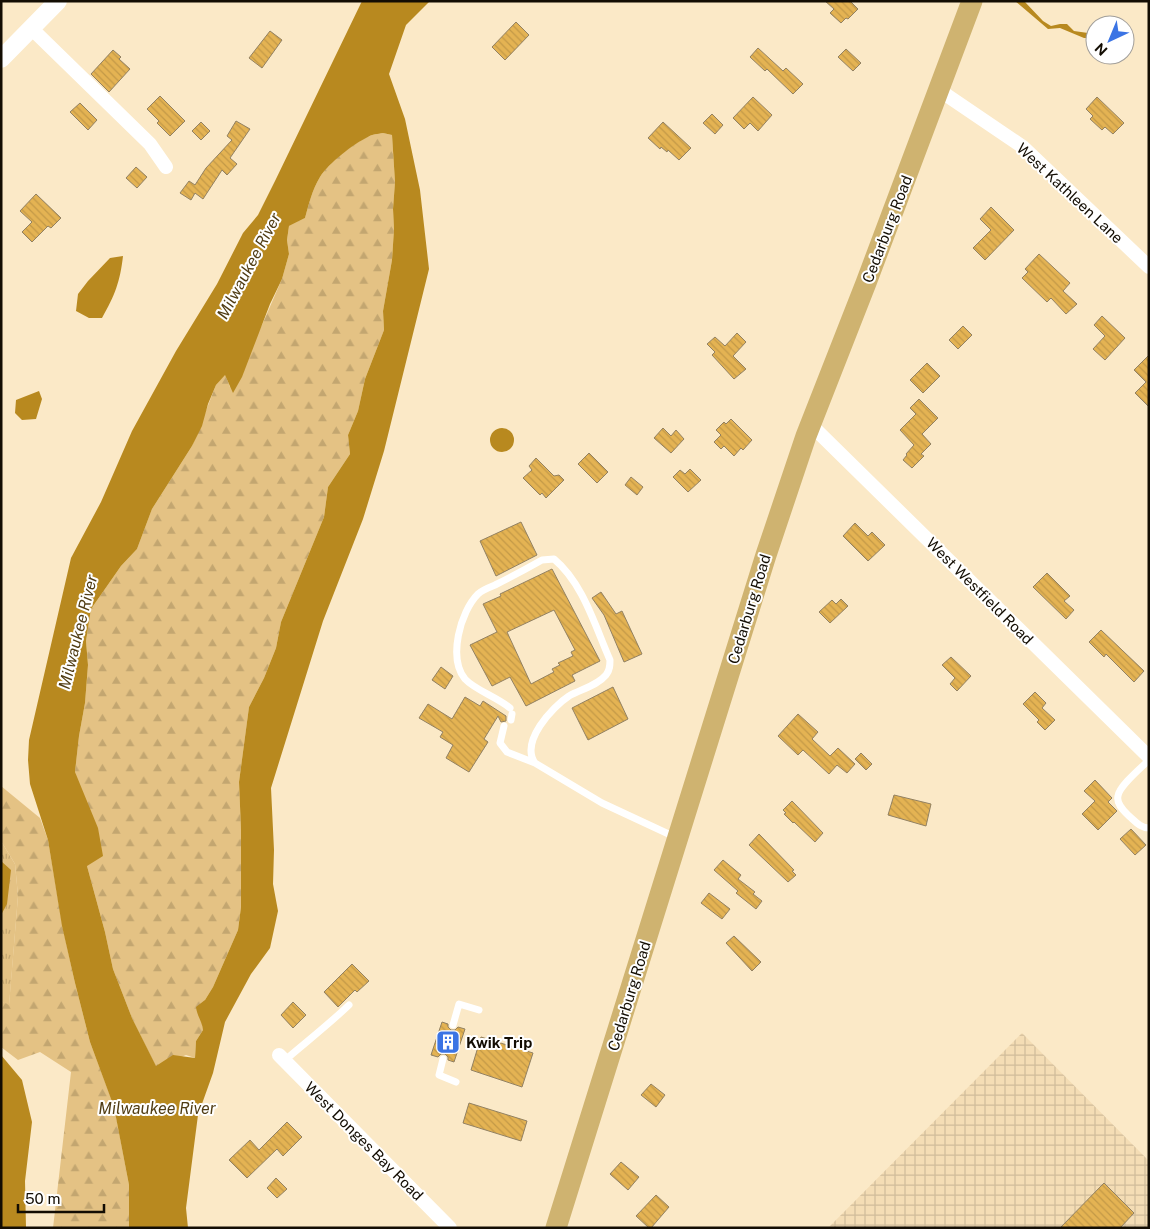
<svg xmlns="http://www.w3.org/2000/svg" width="1150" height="1229" font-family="'Public Sans',sans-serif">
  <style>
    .industrial { fill: url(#industrial-grid) }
    .grass { fill: url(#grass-tufts) }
    .forest { fill: url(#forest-firs) }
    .water { fill: #b8891f; fill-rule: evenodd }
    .building { fill: url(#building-back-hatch); stroke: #928162; fill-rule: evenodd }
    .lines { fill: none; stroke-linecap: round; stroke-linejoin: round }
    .service { stroke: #fff; stroke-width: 7 }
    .minor { stroke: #fff; stroke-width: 14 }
    .tertiary { stroke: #fff; stroke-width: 18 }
    .primary { stroke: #cfb370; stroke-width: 21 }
    .labels { text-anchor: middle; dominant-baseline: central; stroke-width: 4; stroke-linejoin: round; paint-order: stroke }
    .street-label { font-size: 15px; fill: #130d03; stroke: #fff }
    .poi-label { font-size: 15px; font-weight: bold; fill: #130d03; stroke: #fff; text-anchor: start }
    .water-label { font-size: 16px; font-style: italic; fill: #513d14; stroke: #fff }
  </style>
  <defs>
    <pattern id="industrial-grid" width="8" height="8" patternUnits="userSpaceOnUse" patternTransform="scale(1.25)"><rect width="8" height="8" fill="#f4ddb5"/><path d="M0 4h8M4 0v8" fill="none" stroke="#d0bc9a"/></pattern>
    <pattern id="grass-tufts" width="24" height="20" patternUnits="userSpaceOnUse" patternTransform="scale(1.25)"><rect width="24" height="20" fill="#e4c284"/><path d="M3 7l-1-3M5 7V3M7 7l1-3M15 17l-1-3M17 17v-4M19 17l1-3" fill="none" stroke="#c3a670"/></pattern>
    <pattern id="forest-firs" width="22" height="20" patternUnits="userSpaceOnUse" patternTransform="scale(1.25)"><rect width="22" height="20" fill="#e4c284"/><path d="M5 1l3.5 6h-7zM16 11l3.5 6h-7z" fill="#c3a670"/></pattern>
    <pattern id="building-back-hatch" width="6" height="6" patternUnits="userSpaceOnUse" patternTransform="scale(1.25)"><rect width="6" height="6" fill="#e4b353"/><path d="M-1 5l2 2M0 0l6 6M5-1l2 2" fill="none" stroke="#c39947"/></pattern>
  </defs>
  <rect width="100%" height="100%" fill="#fbe9c7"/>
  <!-- industrial -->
  <path class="industrial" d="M1022,1033L1149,1161V1228H828Z"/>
  <!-- grass -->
  <path class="grass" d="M1,841L15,864L18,896L9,1006L1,1001Z"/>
  <!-- forest -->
  <path class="forest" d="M383,133L392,135L395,182L393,209L394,229L392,260L383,311L384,330L365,379L358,411L348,435L350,454L328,487L324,517L281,622L276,648L264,678L249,707L239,782L241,830V907L238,930L213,987L205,1000L202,1021L203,1030L196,1041L195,1058L186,1055L156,1067L132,1018L113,969L105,932L87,866L75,772L79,736L85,703L88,665L86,641L91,609L121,566L137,549L152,509L192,446L216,385L225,374L230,387L262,325L282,279L289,254L287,240L289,226L305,218C309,204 312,190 320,177C329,163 353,143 368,137C372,134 378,134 383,133Z
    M1,786L40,818L48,840L63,929L75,983L90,1042L114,1106L129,1185V1228H53L71,1072L40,1052L18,1060L1,1047V1001L9,1005L18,896L15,864L1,841Z"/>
  <!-- water -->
  <path class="water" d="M362,1H430L406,25L389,74L405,119L420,190L429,269L384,451L363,519L323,621L271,788L274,850L273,884L278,911L270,948L251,974L225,1022L213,1073L198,1115L186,1208L188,1228H129V1185L114,1107L90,1042L75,983L62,926L48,840L30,784L28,760L29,740L71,558L101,502L132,431L176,351L217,284L243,233L258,215L275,181ZM383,133L392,135L395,182L393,209L394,229L392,260L383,311L384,330L365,379L358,411L348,435L350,454L328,487L324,517L281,622L276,648L264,678L249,707L239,782L241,830V907L238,930L213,987L205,1000L196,1007C197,1016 202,1021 203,1030L196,1041L195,1058L173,1055L156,1066L132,1018L113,969L105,932L87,866L103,856L98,828L75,772L79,736L85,703L88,665L86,641L91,609L121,566L137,549L152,509L192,446L202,426L208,404L216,385L225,375L233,393L242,377L270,304L282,279L289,254L287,240L289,226L305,218C309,204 312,190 320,177C329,163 353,144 368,137C372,134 378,134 383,133Z
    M1015,1L1025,2L1043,21L1051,26L1060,24H1067L1074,31L1095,34V38H1084L1060,28L1048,29Z
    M123,256C120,282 115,295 102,318H89L76,311L78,294L88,281L110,258Z
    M39,391L42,399L36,419L22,420L15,413L16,400Z
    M490 440a12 12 0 1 1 24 0a12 12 0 1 1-24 0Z
    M1,861L11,870L7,904L1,915Z
    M1,1055L22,1080L32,1122L25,1181L26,1228H1Z"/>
  <!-- building -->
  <path class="building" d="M825,1H850L858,9L848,19L846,18L841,23L830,13L834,9Z
    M516,22L529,35L505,60L492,47Z
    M270,31L282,40L262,68L249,58Z
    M758,48L783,71L786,68L803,84L793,94L767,69L765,71L750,57Z
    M846,49L861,63L853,71L838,57Z
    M113,50L121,57L119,59L130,69L109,92L91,74Z
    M160,96L185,121L170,136L157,123L159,121L147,109Z
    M753,97L772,115L758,131L750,123L744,129L733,118Z
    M1097,97L1124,123L1113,134L1105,127L1102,130L1090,119L1093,116L1086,109Z
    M80,103L97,120L88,130L70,112Z
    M712,114L723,125L715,134L703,123Z
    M236,121L250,129L230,158L237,164L227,175L222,170L203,199L195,193L191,200L180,193L189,181L195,185L206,168L232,140L227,136Z
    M201,122L210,131L201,140L192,131Z
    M663,122L691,148L679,160L668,150L667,152L661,147L660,149L648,138Z
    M136,167L147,177L137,188L126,178Z
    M36,194L61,218L51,228L48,226L32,242L22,232L32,222L20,211Z
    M991,207L1014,230L985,260L973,248L991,230L980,219Z
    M1039,254L1070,283L1063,291L1077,304L1066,314L1051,298L1047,302L1022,278L1028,272L1025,269Z
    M1102,316L1125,338L1105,360L1093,349L1105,336L1094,325Z
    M963,326L972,335L958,349L949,340Z
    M737,333L746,342L733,356L746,369L734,379L712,355L715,352L707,344L715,337L725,346Z
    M1149,355V407L1135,393L1146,382L1134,370Z
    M927,363L940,376L923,393L910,380Z
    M919,399L938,418L922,434L931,444L921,454L924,456L912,468L903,460L907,455L906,454L914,445L900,430L916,414L910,408Z
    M731,419L752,440L743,450L741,448L734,456L724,446L721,449L714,442L721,435L716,430L724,422L726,424Z
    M663,428L671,436L676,430L684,439L671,453L654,438Z
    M589,453L608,472L597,483L578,464Z
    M536,458L554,476L559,475L564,480L546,498L542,493L540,495L523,478L532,470L529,466Z
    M690,469L701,480L688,492L673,477L680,470L685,474Z
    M631,477L643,487L637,495L625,485Z
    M521,522L537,555L496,576L480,541Z
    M855,523L868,536L872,532L885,545L868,561L843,536Z
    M552,569L600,661L572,675L575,681L526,706L510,677L492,686L470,645L497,632L483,604L501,596L500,594ZM554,610L575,650L571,652L573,656L558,663L560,665L552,669L554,672L531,684L507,632Z
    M1047,573L1070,596L1064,601L1074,610L1066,619L1033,587Z
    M601,592L616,614L622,611L642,654L624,662L604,615L592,598Z
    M841,599L848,606L830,623L819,612L832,600L836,604Z
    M1101,630L1144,671L1134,682L1106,654L1104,657L1089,642Z
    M951,657L971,676L957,691L950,684L955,678L942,665Z
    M441,667L453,676L445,689L432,680Z
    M613,687L628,719L588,740L572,708Z
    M1035,692L1046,703L1042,708L1055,720L1045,730L1037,722L1039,720L1023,704Z
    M465,697L480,706L483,701L506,716V721L501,722L498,716L484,739L488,742L469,772L446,758L453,745L440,737L443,732L419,718L428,704L452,719Z
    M798,714L818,732L812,739L830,756L838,748L855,764L847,773L837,765L829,774L803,750L798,755L778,736Z
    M861,753L872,764L866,770L855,759Z
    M1095,780L1112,798L1108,802L1117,811L1098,830L1082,814L1095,801L1084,791Z
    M894,795L931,804L926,826L888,815Z
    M792,801L823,833L815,842L794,822L793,823L784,814L786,813L783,810Z
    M1131,829L1146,845L1135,855L1120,839Z
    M759,834L794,870L792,871L796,875L788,882L749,845Z
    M723,860L741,875L738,879L755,892L753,894L762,901L756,909L736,893L738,891L714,870Z
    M709,893L730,909L722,919L701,903Z
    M734,936L761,962L752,971L726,943Z
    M352,964L369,981L357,992L355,990L338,1007L324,992Z
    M293,1002L306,1015L293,1028L281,1015Z
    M442,1022L448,1024V1027L451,1030H455L458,1027L465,1029L454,1062L448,1060V1057L445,1054H441L438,1057L431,1055Z
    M481,1037L533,1053L522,1087L471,1070Z
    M651,1084L665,1095L656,1107L641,1095Z
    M469,1103L527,1121L521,1141L463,1123Z
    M287,1122L302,1137L283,1156L277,1149L247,1178L229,1160L250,1140L259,1150Z
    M621,1162L639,1177L628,1190L610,1174Z
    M276,1178L287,1189L277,1198L267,1188Z
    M1104,1183L1134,1213L1120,1228H1060Z
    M656,1195L669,1207L651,1228H649L636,1216Z"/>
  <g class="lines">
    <!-- service -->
    <path class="service" d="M511,720L512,714
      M504,726L500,743L507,752L535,763C520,742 552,707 569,696C581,689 597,686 606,675C610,670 610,665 610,660C595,626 583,583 554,559L542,560C526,569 511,577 495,585C490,587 482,590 478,594C460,612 448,658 465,679C475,690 497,697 510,708
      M1149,760C1141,768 1119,786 1118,796C1116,804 1124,811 1129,816C1135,821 1140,828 1149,828
      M535,763L602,803L675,837
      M453,1025L459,1004L479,1010
      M443,1059L439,1075L456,1082
      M284,1061C306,1042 328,1025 349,1005"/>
    <!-- minor -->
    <path class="minor" d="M31,28L150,144L166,167
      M939,90L1023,147L1149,267
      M811,425L1149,757
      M279,1055L450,1228"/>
    <!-- tertiary -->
    <path class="tertiary" d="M1,59L58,1"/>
    <!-- primary -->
    <path class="primary" d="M556,1228L766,555L806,436L866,283L972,1"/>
  </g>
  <!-- icons -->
  <defs>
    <g id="building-square" transform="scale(1.25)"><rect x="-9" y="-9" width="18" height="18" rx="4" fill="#3b74e4" stroke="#fff"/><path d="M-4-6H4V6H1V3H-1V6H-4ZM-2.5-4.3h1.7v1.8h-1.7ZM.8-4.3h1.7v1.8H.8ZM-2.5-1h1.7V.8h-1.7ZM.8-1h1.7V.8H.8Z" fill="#fff"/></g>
  </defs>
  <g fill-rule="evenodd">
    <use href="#building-square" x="448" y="1042"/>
  </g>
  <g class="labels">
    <!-- street labels -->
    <g class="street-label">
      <text transform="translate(1070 193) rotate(43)">West Kathleen Lane</text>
      <text transform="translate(887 229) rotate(-69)">Cedarburg Road</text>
      <text transform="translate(980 591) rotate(45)">West Westfield Road</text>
      <text transform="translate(749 609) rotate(-73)">Cedarburg Road</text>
      <text transform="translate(629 996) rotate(-73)">Cedarburg Road</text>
      <text transform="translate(364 1141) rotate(45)">West Donges Bay Road</text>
    </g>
    <!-- poi labels -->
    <g class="poi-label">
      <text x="466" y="1042">Kwik Trip</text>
    </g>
    <!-- water labels -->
    <g class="water-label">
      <text transform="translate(249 266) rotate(-62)">Milwaukee River</text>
      <text transform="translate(78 632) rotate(-76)">Milwaukee River</text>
      <text x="157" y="1108">Milwaukee River</text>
    </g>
  </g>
  <!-- border -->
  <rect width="1150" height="1229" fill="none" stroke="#130d03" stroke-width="5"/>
  <!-- north arrow -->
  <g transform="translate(1110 40) rotate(224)"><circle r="24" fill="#ffffff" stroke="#a19e9a"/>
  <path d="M0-4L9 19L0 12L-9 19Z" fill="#3b74e4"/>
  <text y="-8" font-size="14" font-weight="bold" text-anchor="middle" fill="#130d03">N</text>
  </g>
  <!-- scale -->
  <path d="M18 1204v8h86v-8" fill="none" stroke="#130d03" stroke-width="2.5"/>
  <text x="25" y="1204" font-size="15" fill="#130d03" stroke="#ffffff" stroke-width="4" paint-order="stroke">50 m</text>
</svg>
